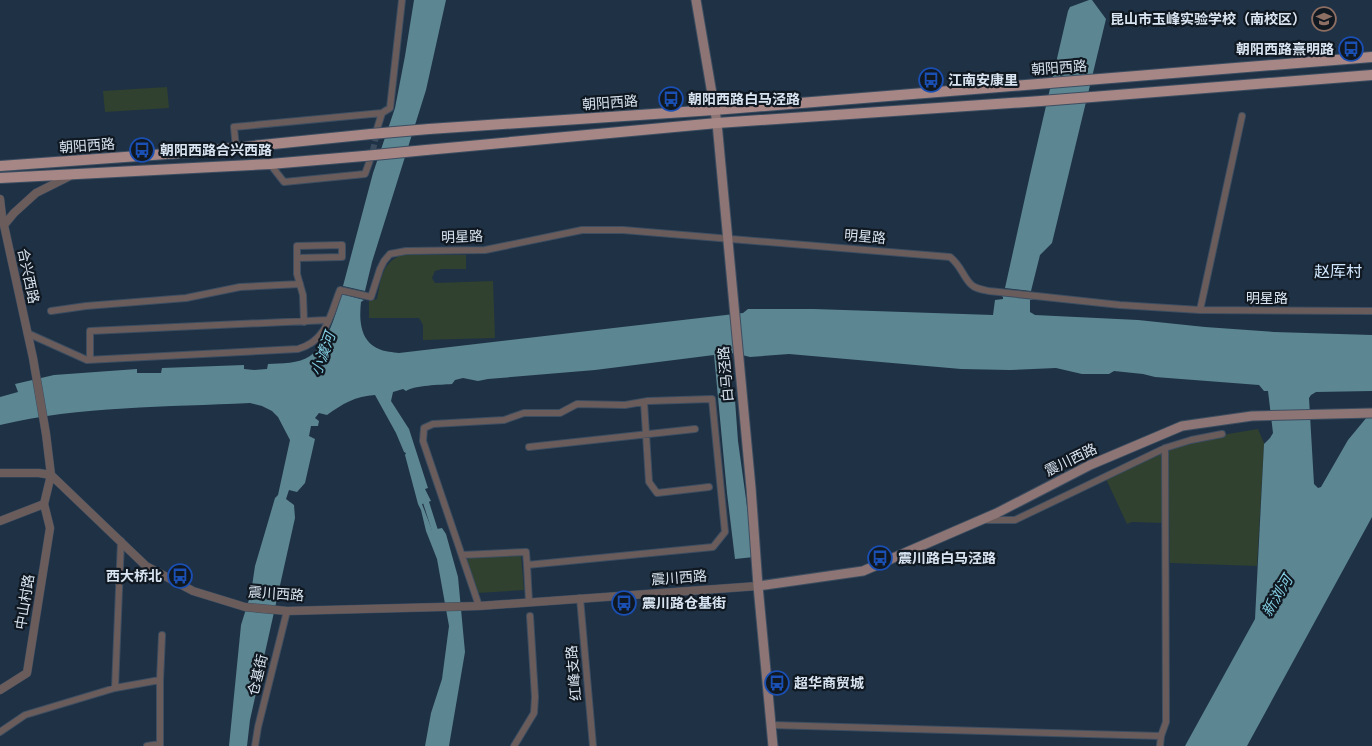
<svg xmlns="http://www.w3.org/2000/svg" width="1372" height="746" font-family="'Nunito Sans','Noto Sans SC',sans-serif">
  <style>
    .green { fill: #304130 }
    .water { fill: #5c8692 }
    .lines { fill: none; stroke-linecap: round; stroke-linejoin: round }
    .canal { stroke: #5c8692; stroke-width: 6 }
    .minor-tunnel { stroke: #3b4c5f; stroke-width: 6; stroke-dasharray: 6 3; stroke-linecap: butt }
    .minor-casing { stroke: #3d4e61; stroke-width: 8 }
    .tertiary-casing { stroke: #3d4e61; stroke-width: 9 }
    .secondary-casing { stroke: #3d4e61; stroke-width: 11 }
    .primary-casing { stroke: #3d4e61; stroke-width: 12 }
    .minor { stroke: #6b5c5c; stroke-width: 6 }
    .tertiary { stroke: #6b5c5c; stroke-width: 8 }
    .secondary { stroke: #8c7574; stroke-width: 9 }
    .primary { stroke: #a68786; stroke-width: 10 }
    .primary-bridge-casing { stroke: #3d4e61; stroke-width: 12; stroke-linecap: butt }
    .primary-bridge { stroke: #a68786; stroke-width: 10 }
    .labels { text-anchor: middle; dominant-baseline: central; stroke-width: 4.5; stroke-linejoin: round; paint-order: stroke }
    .poi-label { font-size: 14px; font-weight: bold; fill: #d8e4f1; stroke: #101821; text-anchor: start }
    .street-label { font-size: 14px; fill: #d8e4f1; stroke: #101821 }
    .water-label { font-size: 15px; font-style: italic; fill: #83cee2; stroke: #101821 }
    .quarter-label { font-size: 16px; fill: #cfe6fd; stroke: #101821 }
  </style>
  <rect width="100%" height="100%" fill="#1f3145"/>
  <!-- green -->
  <path class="green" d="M167,87L169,108L105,112L103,91Z
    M401,255H466V269H442L435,271L432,278L435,283L493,281L495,338L423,340V325L419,318H369V301L377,299C381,280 381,264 401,255Z
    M1258,429L1264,443L1257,566L1170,563L1168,450L1222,435Z
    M1161,452L1163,523L1132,522L1127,524L1106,479Z
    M521,556L524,590L478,593L466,560L473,557Z"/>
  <!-- water -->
  <path class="water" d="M414,0H446L426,90L372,262L365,291L343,286L373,173L395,108L405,56Z
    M1089,0H1092L1106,19L1052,243L1040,255L1031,291L1005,288L1030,175L1068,11L1070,7Z
    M342,294L364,300L361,302C359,320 360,341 379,349C385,352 393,352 399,353L743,313L748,309H814L993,315L995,300L1003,299V297L1001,295L1036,299L1030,300V312L1035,315L1138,320L1205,327L1274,332L1372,335V391L1316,392L1311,395L1309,398L1314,484L1318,488L1321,487L1348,440L1372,411V517L1247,746H1185L1255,619L1264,444L1270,438L1273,433L1268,391H1264L1259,385L1155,377L1143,374L1114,371L1109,374H1082L1056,368L1010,370L961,369L789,354L750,357L734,353L724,355L735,400L738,441L754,557L735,559L727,493L714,355L595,370L488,379L478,381L463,378L455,380L452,384C440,385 415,385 406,391L403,389L393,392L391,401L409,429L428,488L425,489L431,501L422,504L432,530L442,528L446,534L458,577L465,652L449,746H425L431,713L442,679L449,626L437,559L426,531L421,510L418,504L405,455L406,453L404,452L396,433L375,395C356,396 342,404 327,415L319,413L315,418L319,421L318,426H311L309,436L315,439L305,483L297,492L289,490L286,499L294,505L295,518L250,720L247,746H229L241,625L251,593L255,566L268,522L275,498L278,495L290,440L278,417L272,411L262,406L250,403C168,407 79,406 0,425V397L18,392L15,384L54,375L137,369V373H161L162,368L244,365V369L254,370L267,369L268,364C281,363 299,364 310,356C329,342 335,315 342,294Z"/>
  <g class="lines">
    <!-- canal -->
    <path class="canal" d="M424,496L437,537"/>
    <!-- minor-tunnel -->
    <path class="minor-tunnel" d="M371,159L377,132"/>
    <!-- minor casing -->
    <g class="minor-casing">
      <path id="minor" d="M377,129L382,113
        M236,149L234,127L382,113L390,108L402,0
        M270,164L284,182L365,174L370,160
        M297,258L342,257V245L297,246V274L303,295L304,322
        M1200,310L1242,116
        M51,311L86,306L186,298L240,287L300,284
        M27,333L87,360L298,349C327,341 330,315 340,290L371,297L380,269L384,261L390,254L406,251L485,250L582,230H623L950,257C962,266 964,280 973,286C977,289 984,290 989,291L1120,305L1200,310L1372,311
        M90,360V331L328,320
        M644,402L649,482L657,493L709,487
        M529,447L695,429
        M984,520H1015L1165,448L1191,440L1222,434
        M121,541L115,688L160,680V746
        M462,555L526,552L527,565
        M580,598L593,746
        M479,606L423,441L424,428L433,424L504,420L524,413H560L577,404L625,405L648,401L712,399L725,532L713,547L527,565L529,602
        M160,680L162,635
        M771,725L1161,736L1160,746
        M0,732L25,715L115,688
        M1161,736L1166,722L1165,448
        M147,746L160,744
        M255,746L258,727L287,611
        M514,746L534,713L535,697L530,616"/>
    </g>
    <!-- tertiary casing -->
    <g class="tertiary-casing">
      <path id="tertiary" d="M0,199L2,216L33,358L46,434L51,475L44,504L0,521
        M4,225L14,213L36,193L72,175
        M0,473H39L51,475L146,566L193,591L245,607L287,611L479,606L758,586
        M0,690L27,673L50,528L44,504"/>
    </g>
    <!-- secondary casing -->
    <g class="secondary-casing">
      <path id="secondary" d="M696,0L717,123L751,488L758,586L773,746
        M758,586L863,571L997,513L1090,465L1182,426L1252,416L1372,413"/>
    </g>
    <!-- primary casing -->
    <g class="primary-casing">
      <path id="primary" d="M429,129L714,110L1372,57
        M426,150L717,123L1041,101L1372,75
        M0,166L194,152L371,134
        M0,178L270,164L364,156"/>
    </g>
    <!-- minor -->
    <use href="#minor" class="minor"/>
    <!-- tertiary -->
    <use href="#tertiary" class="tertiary"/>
    <!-- secondary -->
    <use href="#secondary" class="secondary"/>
    <!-- primary -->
    <use href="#primary" class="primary"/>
    <!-- primary-bridge casing -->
    <g class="primary-bridge-casing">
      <path id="primary-bridge" d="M371,134L429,129
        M364,156L426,150"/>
    </g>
    <!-- primary-bridge -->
    <use href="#primary-bridge" class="primary-bridge"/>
  </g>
  <!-- icons -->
  <defs>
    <g id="school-ring" transform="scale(1.25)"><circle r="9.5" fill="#101821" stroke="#8d6e63" stroke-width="1.5"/><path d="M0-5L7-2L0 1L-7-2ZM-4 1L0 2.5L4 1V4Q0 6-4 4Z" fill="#8d6e63"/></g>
    <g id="bus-ring" transform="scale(1.25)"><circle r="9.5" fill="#101821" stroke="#1a4fb4" stroke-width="1.5"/><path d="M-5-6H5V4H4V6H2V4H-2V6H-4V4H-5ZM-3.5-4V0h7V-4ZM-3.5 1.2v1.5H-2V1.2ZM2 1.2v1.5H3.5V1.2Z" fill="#1a4fb4"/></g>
  </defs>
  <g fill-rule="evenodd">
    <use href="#school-ring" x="1324" y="19"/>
    <use href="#bus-ring" x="1351" y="49"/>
    <use href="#bus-ring" x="931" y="80"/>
    <use href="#bus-ring" x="671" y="99"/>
    <use href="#bus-ring" x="142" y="150"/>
    <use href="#bus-ring" x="880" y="558"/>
    <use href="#bus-ring" x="180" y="576"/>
    <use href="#bus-ring" x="624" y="603"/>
    <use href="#bus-ring" x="777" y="683"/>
  </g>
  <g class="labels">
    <!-- poi labels -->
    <g class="poi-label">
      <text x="1306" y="19" text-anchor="end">昆山市玉峰实验学校（南校区）</text>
      <text x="1334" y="49" text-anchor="end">朝阳西路熹明路</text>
      <text x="948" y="80">江南安康里</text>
      <text x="688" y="99">朝阳西路白马泾路</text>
      <text x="160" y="150">朝阳西路合兴西路</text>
      <text x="898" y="558">震川路白马泾路</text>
      <text x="162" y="576" text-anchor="end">西大桥北</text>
      <text x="642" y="603">震川路仓基街</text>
      <text x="794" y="683">超华商贸城</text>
    </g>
    <!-- street labels -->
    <g class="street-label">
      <text transform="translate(1059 68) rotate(-4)">朝阳西路</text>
      <text transform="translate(610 103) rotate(-4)">朝阳西路</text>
      <text transform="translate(87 146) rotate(-4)">朝阳西路</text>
      <text transform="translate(462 237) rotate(-2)">明星路</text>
      <text transform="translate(865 237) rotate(5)">明星路</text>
      <text transform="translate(28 276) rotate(78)">合兴西路</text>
      <text x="1267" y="298">明星路</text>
      <text transform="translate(726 374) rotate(-95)">白马泾路</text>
      <text transform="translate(1071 460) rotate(-26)">震川西路</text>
      <text transform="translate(679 578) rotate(-4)">震川西路</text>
      <text transform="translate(276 594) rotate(4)">震川西路</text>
      <text transform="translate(25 602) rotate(-81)">中山村路</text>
      <text transform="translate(574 673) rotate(-95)">红峰支路</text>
      <text transform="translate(258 675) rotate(-76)">仓基街</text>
    </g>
    <!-- water labels -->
    <g class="water-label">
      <text transform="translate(323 354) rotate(-70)">小澞河</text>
      <text transform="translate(1277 596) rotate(-59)">新浏河</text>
    </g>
    <!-- quarter labels -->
    <g class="quarter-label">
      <text x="1338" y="272">赵厍村</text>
    </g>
  </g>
</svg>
